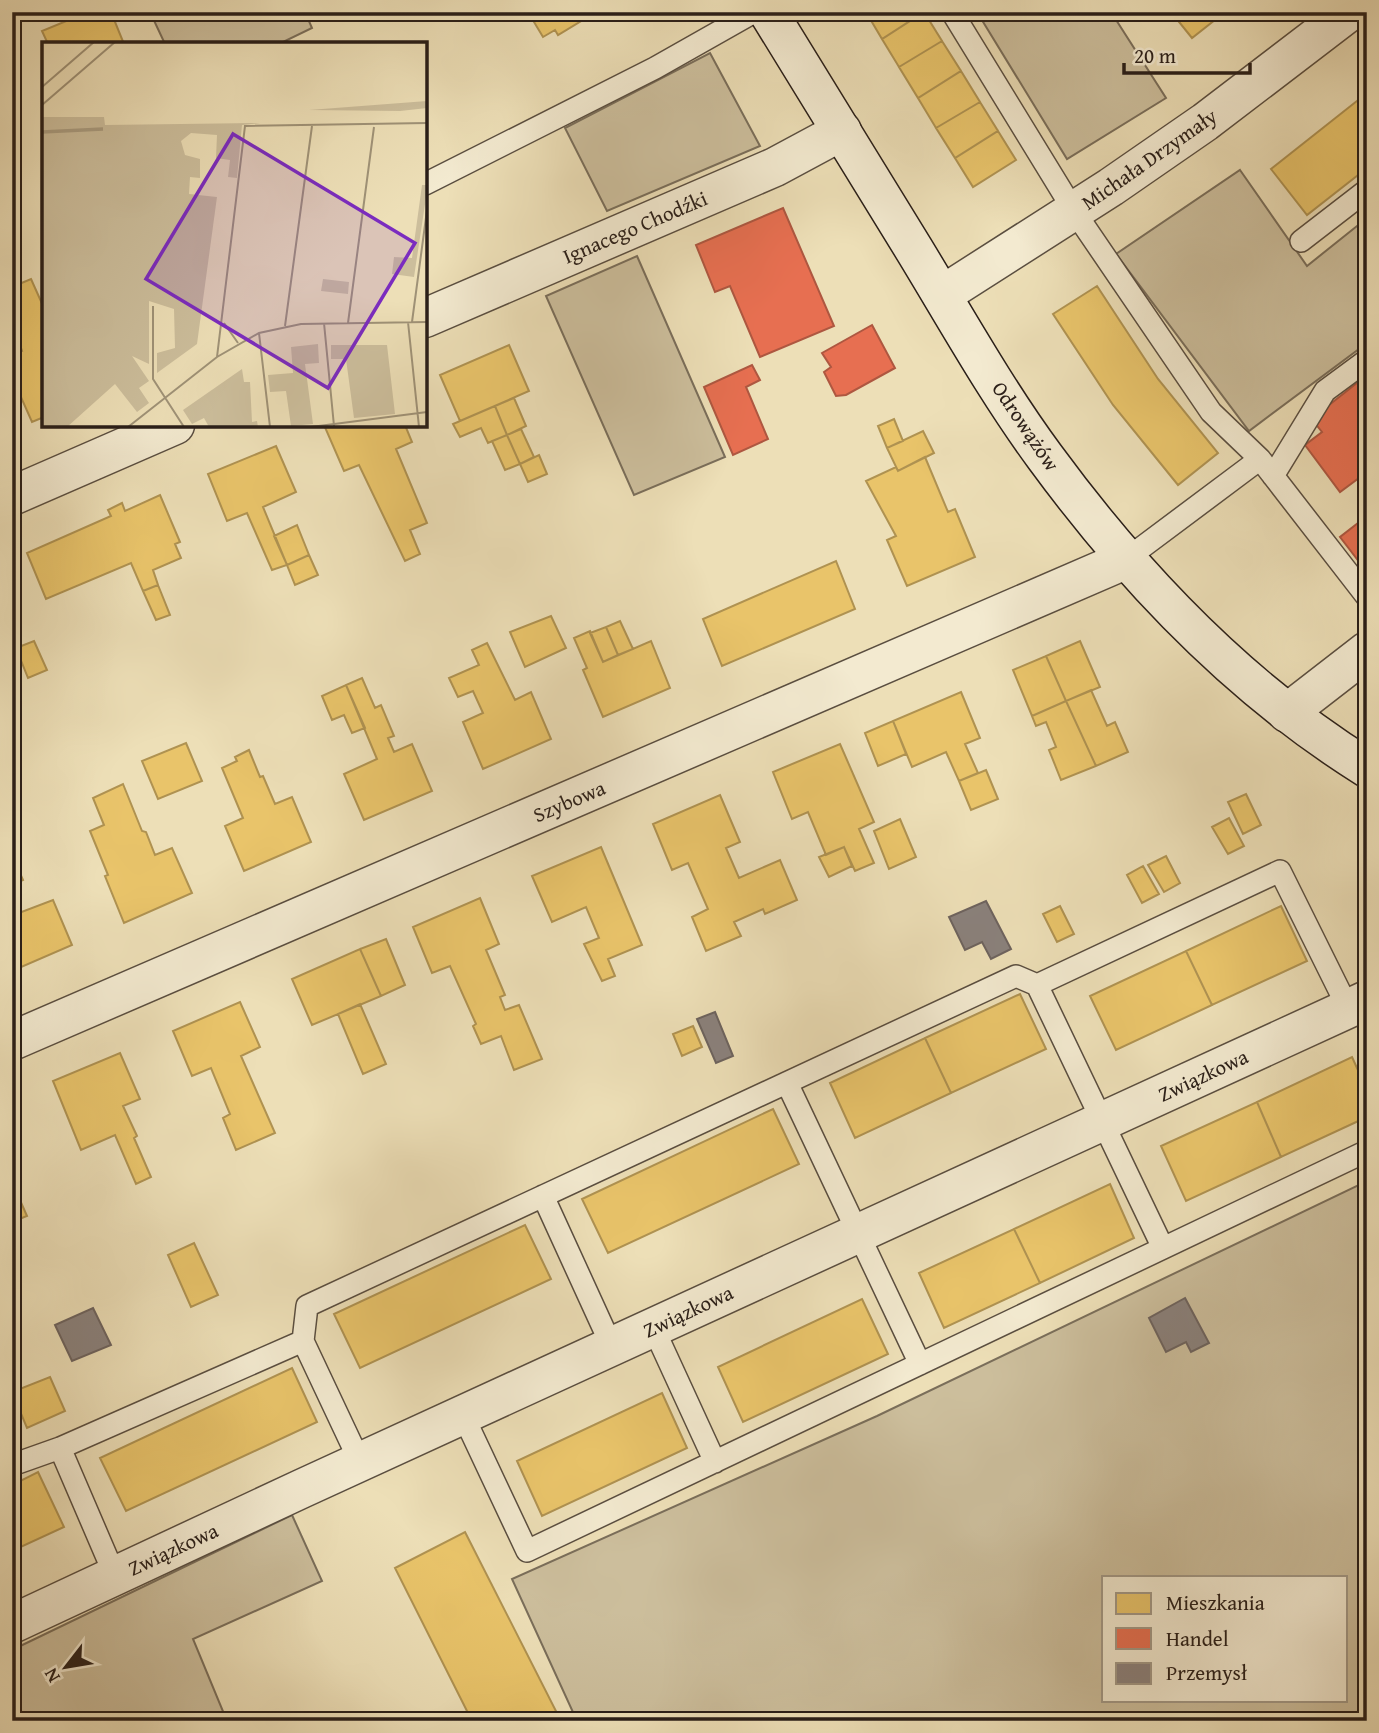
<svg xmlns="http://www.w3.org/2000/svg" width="1379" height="1733" font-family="'Gentium Book Plus',serif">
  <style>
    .green { fill: #ccbe9c; stroke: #7a6e5a; stroke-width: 2; fill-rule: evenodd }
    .homes { fill: #e9c46a; stroke: #af9251; stroke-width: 2 }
    .shops { fill: #e76f51; stroke: #ae5740; stroke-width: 2 }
    .industry { fill: #8a817c; stroke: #6d635e; stroke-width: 2 }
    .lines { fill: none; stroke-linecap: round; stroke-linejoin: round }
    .lane-casing { stroke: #5a4e40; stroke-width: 24 }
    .street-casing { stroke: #5a4e40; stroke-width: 41 }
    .secondary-casing { stroke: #291e18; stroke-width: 41 }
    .lane { stroke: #f3ead0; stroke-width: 21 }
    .street { stroke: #f3ead0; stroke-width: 38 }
    .secondary { stroke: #f3ead0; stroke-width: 38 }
    .labels { text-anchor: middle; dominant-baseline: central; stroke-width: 7; stroke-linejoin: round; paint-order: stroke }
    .street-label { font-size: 21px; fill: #291e18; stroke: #f3ead0 }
    .inset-river { fill: none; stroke: #aa9d81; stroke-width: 3.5 }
    .inset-road { fill: none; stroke: #9f9277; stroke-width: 2 }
    .view { fill: #7b2cbf; fill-opacity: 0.15; stroke: #7b2cbf; stroke-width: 3.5 }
    .inset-edge { fill: none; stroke: #291e18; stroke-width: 3.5 }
  </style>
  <rect width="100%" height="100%" fill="#eddfb7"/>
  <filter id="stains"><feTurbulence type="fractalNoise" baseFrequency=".00286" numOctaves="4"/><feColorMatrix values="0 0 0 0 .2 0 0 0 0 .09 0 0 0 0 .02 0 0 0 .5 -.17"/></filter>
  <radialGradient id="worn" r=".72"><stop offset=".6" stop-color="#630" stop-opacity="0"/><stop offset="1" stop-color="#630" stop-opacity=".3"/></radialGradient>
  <!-- green -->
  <path class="green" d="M150,12H305L312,28L279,44H165Z
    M977,12H1111L1166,98L1067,159Z
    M710,53L760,146L607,211L565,128Z
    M1240,170L1307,266L1367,218V343L1249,431L1116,254Z
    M637,256L725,457L634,495L546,296Z
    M1367,1181V1721H577L512,1579L877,1416ZM1104,1577H1346V1700H1104Z
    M292,1515L322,1581L193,1639L227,1721H12V1650Z"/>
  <!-- homes -->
  <path class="homes" d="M88,12H111L124,44H48L42,31Z
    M528,12H596L558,35L555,30L543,37Z
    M866,12H924L882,39Z
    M924,12L942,41L899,67L882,39Z
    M1171,12H1225L1192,38Z
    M942,41L961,71L918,98L899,67Z
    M961,71L980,102L936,128L918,98Z
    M1367,93V168L1307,215L1271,169Z
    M980,102L998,131L955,158L936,128Z
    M998,131L1016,160L973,187L955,158Z
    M31,279L44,308V417L32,422L12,377V355L22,351L12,321V287Z
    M1097,286L1158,379L1218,453L1178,485L1113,405L1053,314Z
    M509,345L529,391L460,421L440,375Z
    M514,398L526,426L507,435L495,406Z
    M495,406L507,435L488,443L481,428L460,437L453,424Z
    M894,419L903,441L887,448L878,426Z
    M324,425H405L412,442L396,449L427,523L410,530L420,554L405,561L359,465L344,471Z
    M521,429L534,457L520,464L507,435Z
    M923,431L934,453L898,471L887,448Z
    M507,435L520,464L505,470L492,441Z
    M276,446L296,492L263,507L287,565L272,570L247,513L227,521L208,474Z
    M539,455L547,474L528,482L520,464Z
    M925,457L948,512L955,509L975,557L907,586L887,540L896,536L866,481L896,467L898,471Z
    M160,495L180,542L175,544L181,558L153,570L158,585L143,591L131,563L46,599L27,553L111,516L108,510L122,503L125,511Z
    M297,525L309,555L287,565L274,536Z
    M309,555L318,575L295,585L287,565Z
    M836,561L855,609L722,666L703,619Z
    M158,585L170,615L156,620L143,591Z
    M551,616L566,648L525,667L510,632Z
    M620,621L633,649L618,655L606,627Z
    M606,627L618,655L603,662L590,633Z
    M590,631L603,662L651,641L670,688L603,717L583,670L587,668L574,638Z
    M34,641L47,670L28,678L16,648Z
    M1080,641L1100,687L1066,701L1046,656Z
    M487,643L515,700L531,692L551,739L483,769L463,722L483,713L473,691L458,697L449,678L479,665L472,650Z
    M1046,656L1066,701L1032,716L1013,670Z
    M362,678L375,708L381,705L394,736L388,738L394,752L412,744L432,791L364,820L344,774L377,759L346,685Z
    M346,685L365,728L352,733L344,715L332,720L322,696Z
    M1091,690L1107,726L1115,722L1128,752L1096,766L1066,701Z
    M961,692L980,738L965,744L978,773L959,781L946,752L912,767L893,721Z
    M1066,701L1096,766L1061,780L1049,750L1056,747L1046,722L1036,726L1032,716Z
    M893,721L906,754L878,766L865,733Z
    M186,743L202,781L158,799L142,761Z
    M840,744L874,822L859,829L874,863L855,871L844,847L826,855L808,812L792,819L773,772Z
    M249,750L260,777L263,776L275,804L292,797L311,842L244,871L225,826L243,818L222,768L237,761L235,757Z
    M986,770L998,799L971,810L959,781Z
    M123,784L142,831L146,832L155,855L172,848L192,893L124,923L105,876L108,875L90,831L104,825L93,798Z
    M1246,794L1261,825L1243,834L1228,802Z
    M720,795L740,842L726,848L739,878L780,860L797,900L765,914L763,909L734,922L741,936L706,951L692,917L708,909L688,863L672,870L653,824Z
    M1229,818L1244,846L1228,854L1212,827Z
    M900,819L916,857L889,869L874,831Z
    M601,847L642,945L608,959L615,976L602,981L584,944L599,938L586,907L552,922L532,876Z
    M844,847L852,866L829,877L819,857Z
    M12,855L23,880L12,885Z
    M1166,856L1180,883L1164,892L1148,865Z
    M1143,866L1159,894L1142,903L1127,875Z
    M12,898L19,913L53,900L72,945L12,971Z
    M480,898L499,944L486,950L505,995L500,997L505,1010L519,1005L542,1059L514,1070L501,1036L481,1044L473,1026L476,1024L450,966L432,973L413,927Z
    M1060,906L1074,934L1057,942L1043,914Z
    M1281,906L1307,961L1212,1005L1186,951Z
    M386,939L405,985L381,996L360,949Z
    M360,949L381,996L312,1025L292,979Z
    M1186,951L1212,1005L1116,1050L1090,996Z
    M1020,994L1046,1049L951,1093L925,1038Z
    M240,1002L260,1047L241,1056L275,1133L236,1150L223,1118L230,1114L211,1068L192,1076L173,1031Z
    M360,1004L386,1064L363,1074L338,1014Z
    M693,1026L702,1047L682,1056L673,1034Z
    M925,1038L951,1093L855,1138L830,1083Z
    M120,1053L140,1099L123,1106L137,1136L134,1138L151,1177L136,1184L115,1135L81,1150L53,1081Z
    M1352,1057L1367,1090V1117L1281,1157L1257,1102Z
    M1257,1102L1281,1157L1186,1201L1161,1146Z
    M773,1109L799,1164L608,1253L582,1199Z
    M12,1182L27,1216L12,1222Z
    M1110,1184L1134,1238L1040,1283L1014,1229Z
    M525,1225L551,1279L360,1368L334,1314Z
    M1014,1229L1040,1283L944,1328L919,1273Z
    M194,1243L218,1295L191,1307L168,1255Z
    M862,1299L888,1354L743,1422L718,1367Z
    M292,1368L317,1422L126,1511L100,1458Z
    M50,1377L65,1411L27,1428L12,1392Z
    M662,1393L687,1448L542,1516L517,1461Z
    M38,1472L64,1527L12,1551V1485Z
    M465,1532L561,1721H472L395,1568Z"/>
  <!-- shops -->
  <path class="shops" d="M783,208L834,326L760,357L730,286L715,292L696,245Z
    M872,325L895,368L846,395L836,396L824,372L831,367L822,353Z
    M752,365L760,380L746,387L768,439L733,455L704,387Z
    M1367,375V454L1362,457L1367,463V472L1340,492L1305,445L1322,432L1314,422L1324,409Z
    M1367,516V572L1340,537Z"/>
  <!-- industry -->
  <path class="industry" d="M986,901L1011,949L991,959L982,942L965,950L949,917Z
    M715,1012L733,1056L716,1063L697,1019Z
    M1185,1298L1209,1343L1191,1352L1186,1342L1166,1352L1149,1318Z
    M93,1308L111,1345L72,1361L55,1325Z"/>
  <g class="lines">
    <!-- lane casing -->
    <g class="lane-casing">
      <path id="lane" d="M952,12L1074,211L1211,412L1260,459L1367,597
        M425,184L655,68L754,12
        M1301,241L1367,190
        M1273,476L1325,391L1367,360
        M1125,560L1260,459
        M1037,985L1163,1248
        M787,1083L920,1364
        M543,1196L612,1347
        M653,1327L715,1462
        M303,1341L360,1462
        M463,1415L527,1551L1367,1151
        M60,1448L115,1576
        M12,1465L60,1448L303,1341L307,1306L1016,976L1037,985L1280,871L1348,1008"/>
    </g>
    <!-- street casing -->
    <g class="street-casing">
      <path id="street" d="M942,295L1111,187L1205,122L1349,12
        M425,318L775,167L842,131
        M12,496L175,425
        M1287,713L1367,651
        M12,1041L1125,560
        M12,1624L301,1489L1367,1000"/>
    </g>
    <!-- secondary casing -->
    <g class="secondary-casing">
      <path id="secondary" d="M768,12C817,92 866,171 915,251C957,320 997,392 1045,457C1133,577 1240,689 1367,768"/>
    </g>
    <!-- lane -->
    <use href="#lane" class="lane"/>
    <!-- street -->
    <use href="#street" class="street"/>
    <!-- secondary -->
    <use href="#secondary" class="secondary"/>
  </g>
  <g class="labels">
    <!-- street labels -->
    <g class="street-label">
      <text transform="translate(1149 159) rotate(-35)">Michała Drzymały</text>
      <text transform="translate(635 227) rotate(-23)">Ignacego Chodźki</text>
      <text transform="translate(1026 426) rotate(56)">Odrowążów</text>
      <text transform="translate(569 801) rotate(-23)">Szybowa</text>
      <text transform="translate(1203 1075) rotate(-25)">Związkowa</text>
      <text transform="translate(688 1311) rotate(-25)">Związkowa</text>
      <text transform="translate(173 1549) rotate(-25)">Związkowa</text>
    </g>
  </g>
  <!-- overview -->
  <g transform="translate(42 42)">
    <rect width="385" height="385" fill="#eddfb7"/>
    <path d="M385,59V66L358,69L267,68ZM0,75H62L63,83L218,81L200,83L195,136L186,135L188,118L174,116L175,93L149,91L139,99L143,113L158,117V136L148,135L147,152L175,155L155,302L115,331V311L133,306L132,267L107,259V322L90,314L107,339L97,346L107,361L95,370L73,342L25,385H0ZM380,143H385V149L372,235L350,232L352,215L370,216ZM281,237L307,240L306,252L279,249ZM276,302L277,321L263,322L271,382L249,384L244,349L228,350L226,333L251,331L249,305ZM289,303H345L353,372L312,376L304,317H289ZM200,327L202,340H208L210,380L215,379L216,385H167L162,376L150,382L141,368Z" fill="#ccbe9c"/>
    <path class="inset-river" d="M0,90L61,87"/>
    <path class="inset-road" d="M0,45L52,0M0,63L73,0M111,264V337L142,385M366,280L377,385M370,280L385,168M182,281L196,301M282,281L292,384M306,281L332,85M243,284L270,84M217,291L228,385M175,315L203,84L385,81M86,385L175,315L217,291L259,282L385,280M269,385L385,370"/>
    <path class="view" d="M191,92L373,201L286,346L104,237Z"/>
    <rect width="385" height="385" class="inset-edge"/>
  </g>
  <!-- margin -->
  <rect width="1379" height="1733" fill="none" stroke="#eddfb7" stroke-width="42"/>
  <rect x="14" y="14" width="1351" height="1705" fill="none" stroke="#291e18" stroke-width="3.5"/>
  <rect x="21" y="21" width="1337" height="1691" fill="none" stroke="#291e18" stroke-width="2"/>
  <!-- legend -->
  <rect x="1102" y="1576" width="245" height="126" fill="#f3ead0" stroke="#a29886" stroke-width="2"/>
  <rect x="1116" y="1593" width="35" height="21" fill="#e9c46a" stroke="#a29886" stroke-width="2"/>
  <text x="1166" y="1610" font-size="21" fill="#291e18">Mieszkania</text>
  <rect x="1116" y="1628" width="35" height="21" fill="#e76f51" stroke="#a29886" stroke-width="2"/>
  <text x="1166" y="1646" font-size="21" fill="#291e18">Handel</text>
  <rect x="1116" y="1663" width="35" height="21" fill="#8a817c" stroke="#a29886" stroke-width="2"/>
  <text x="1166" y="1680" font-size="21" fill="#291e18">Przemysł</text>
  <!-- north arrow -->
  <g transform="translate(66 1667) rotate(239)" stroke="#f3ead0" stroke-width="5" paint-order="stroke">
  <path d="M0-5L12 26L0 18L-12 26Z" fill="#291e18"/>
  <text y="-10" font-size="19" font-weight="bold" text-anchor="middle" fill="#291e18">N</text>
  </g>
  <!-- scale -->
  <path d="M1124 63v10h126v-10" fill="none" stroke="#291e18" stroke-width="3.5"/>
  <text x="1134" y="63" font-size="21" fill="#291e18" stroke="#f3ead0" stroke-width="5" paint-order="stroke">20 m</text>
  <rect width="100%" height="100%" filter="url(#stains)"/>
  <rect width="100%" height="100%" fill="url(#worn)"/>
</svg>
